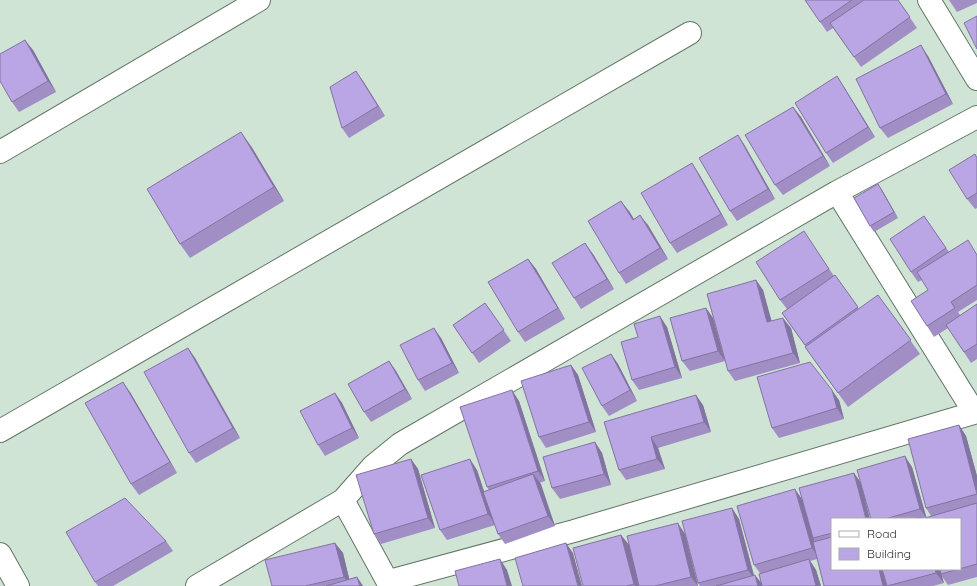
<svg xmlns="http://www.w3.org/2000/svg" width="977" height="586" font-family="Quicksand,sans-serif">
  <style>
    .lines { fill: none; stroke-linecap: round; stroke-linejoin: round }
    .minor-casing { stroke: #627567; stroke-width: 24 }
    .minor { stroke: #fff; stroke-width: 22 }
    .wall { fill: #a08ec5 }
    .shaded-wall { fill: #8274a0 }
    .building { fill: #baa5e5; stroke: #8274a0 }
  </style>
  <rect width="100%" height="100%" fill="#d0e4d5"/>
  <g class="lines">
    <!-- minor casing -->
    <g class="minor-casing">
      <path id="minor" d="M929,0L977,79
        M0,152L259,0
        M837,192L974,412
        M0,431L690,33
        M343,500L390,586
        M0,554L18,586
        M389,581L574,531L977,412
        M197,586L343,500L373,466L400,444L837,192L977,117"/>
    </g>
    <!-- minor -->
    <use href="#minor" class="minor"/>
  </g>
  <!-- wall -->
  <path class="wall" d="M805,0H898L917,28L861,67L833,28L827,32Z
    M949,0H977V3L957,12Z
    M33,50L56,92L19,112L12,102Z
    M928,56L953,104L888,138L880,128Z
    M837,76L844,87L875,137L833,163L826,153Z
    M363,81L385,116L349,138L342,128Z
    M793,107L801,117L830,166L783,195L775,185Z
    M738,135L745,146L775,199L737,221L730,211Z
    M251,146L284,201L190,258L180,244Z
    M977,158V208L975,209L967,199Z
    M699,174L728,225L677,253L670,243Z
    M882,190L898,218L874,232L870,226Z
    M629,211L634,219L648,225L668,259L626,284L619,273Z
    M924,216L949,252L977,254V300L958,312L960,315L977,304V359L971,363L948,328L934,337L927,326L928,290L922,280L918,282L911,272Z
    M811,242L834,276L835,275L859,309L878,295L920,354L848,407L815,361L805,347H806L782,313L787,309L780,300Z
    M593,254L614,289L581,309L574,298Z
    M528,259L536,269L565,319L525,342L518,332Z
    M756,280L763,290L771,321L791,328L800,363L735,381L728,371Z
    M485,303L511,341L479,363L453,325Z
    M706,308L713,318L725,361L690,371L682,361Z
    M667,327L682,378L639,390L632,380L638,337Z
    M441,338L459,373L425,391L418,380Z
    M188,348L195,358L240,438L196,463L189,453Z
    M611,354L618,364L637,401L609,416L602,406Z
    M389,361L396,371L412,399L371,422L364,412Z
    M571,365L578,375L596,432L546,448L539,437Z
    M130,392L177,473L139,495L131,484Z
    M335,393L342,403L359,438L325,456L318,445Z
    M839,400L844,419L779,438L772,428Z
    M519,401L545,481L539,483L555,526L505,544L498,534L495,525L447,540L440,530L477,470L484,492L489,490L487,487Z
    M703,405L711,432L658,448L665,469L626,480L619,470L604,422Z
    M959,425L966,436L977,476V577L948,585L941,575L944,583L933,586H824L817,559L810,561L816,570L821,586H700L698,583L732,508L739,519L754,575L761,583L760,573L754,565L802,499L811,530L854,473L861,483L832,519V569L960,519H871L912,467L926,517L931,516L926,508Z
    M595,442L602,453L611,485L560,499L552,488Z
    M411,459L418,469L435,528L381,544L374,534Z
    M685,534L698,586H583L621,535L629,545Z
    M166,541L173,551L113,586H98L95,582Z
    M335,543L343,553L349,579L357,577L363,586H272Z"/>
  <!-- shaded-wall -->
  <path class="shaded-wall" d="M25,40L33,50L56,92L48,81Z
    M921,45L928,56L953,104L946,94Z
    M356,71L363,81L385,116L378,106Z
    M837,76L844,87L875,137L868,127Z
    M793,107L801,117L830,166L823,156Z
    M241,132L251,146L284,201L274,187Z
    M738,135L745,146L775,199L768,189Z
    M692,163L699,174L728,225L721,214Z
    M878,184L882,190L898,218L894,212Z
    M621,201L629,211L640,230L633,220Z
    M640,215L648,225L668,259L660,248Z
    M585,243L593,254L614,289L607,279Z
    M528,259L536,269L565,319L558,308Z
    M756,280L763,290L775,333L767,322Z
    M706,308L713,318L725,361L718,351Z
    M660,316L667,327L682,378L675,367Z
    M783,318L791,328L800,363L793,353Z
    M434,328L441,338L459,373L452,363Z
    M188,348L195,358L240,438L233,428Z
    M611,354L618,364L637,401L630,390Z
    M389,361L396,371L412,399L405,389Z
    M571,365L578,375L596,432L589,422Z
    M123,382L130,392L177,473L170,462Z
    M512,390L519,401L545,481L538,471Z
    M832,390L839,400L844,419L837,408Z
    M335,393L342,403L359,438L352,428Z
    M696,395L703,405L711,432L704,422Z
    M959,425L966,436L977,476V493Z
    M651,437L658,448L665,469L657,459Z
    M595,442L602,453L611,485L604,474Z
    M905,456L912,467L927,519L920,509Z
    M411,459L418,469L435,528L428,518Z
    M470,459L477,470L495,524L488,514Z
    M854,473L861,483L870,519H866Z
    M533,474L541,484L555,526L548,516Z
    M795,489L802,499L819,558L812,548Z
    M732,508L739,519L755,580L748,570Z
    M678,523L685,534L698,586L691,577Z
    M621,535L629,545L639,586H635L634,584Z
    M335,543L343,553L351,586L344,577Z
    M566,543L573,553L582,586H578Z
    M500,559L507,570L512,586H507Z
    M809,559L816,570L821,586H816Z
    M879,569H883L888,586H883Z
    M935,569H940L944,583L936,573Z
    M755,575L763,585V586H758Z
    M357,577L363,586H360Z"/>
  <!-- building -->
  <path class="building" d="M805,0H852L820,22Z
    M864,0H898L910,17L854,57L830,23Z
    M977,16V49L964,23Z
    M25,40L48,81L12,102L0,81V54Z
    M921,45L946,94L880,128L856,79Z
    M356,71L378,106L342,128L330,87Z
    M837,76L868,127L826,153L795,103Z
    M793,107L823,156L775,185L745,135Z
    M241,132L274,187L180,244L147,189Z
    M738,135L768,189L730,211L699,158Z
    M975,154L977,158V193L967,199L949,170Z
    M692,163L721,214L670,243L641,193Z
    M878,184L894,212L870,226L854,198Z
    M621,201L633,220L640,215L660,248L619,273L588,221Z
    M924,216L946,248L911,272L890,239Z
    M804,231L829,269L780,300L756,262Z
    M968,240L977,255V285L951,302L955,308L927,326L911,301L928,290L917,272Z
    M585,243L607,279L574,298L552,263Z
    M528,259L558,308L518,332L488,282Z
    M835,275L858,307L805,345L782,313Z
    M756,280L767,322L783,318L793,353L728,371L707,294Z
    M878,295L911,340L838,393L805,347Z
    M485,303L504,330L472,353L453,325Z
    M977,304V344L964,352L946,325Z
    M706,308L718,351L682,361L670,318Z
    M660,316L675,367L632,380L621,342L638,337L634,324Z
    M434,328L452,363L418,380L400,345Z
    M188,348L233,428L189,453L144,372Z
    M611,354L630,390L602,406L582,368Z
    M389,361L405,389L364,412L348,384Z
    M810,362L832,390L837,408L772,428L757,377Z
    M571,365L589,422L539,437L521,381Z
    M123,382L170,462L131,484L85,403Z
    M512,390L538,471L487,487L460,407Z
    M335,393L352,428L318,445L300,411Z
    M696,395L704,422L651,437L657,459L619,470L604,422Z
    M959,425L977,494L926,508L908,439Z
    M595,442L604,474L552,488L543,457Z
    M905,456L920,509L885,519H871L857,470Z
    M411,459L428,518L374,534L356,475Z
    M470,459L488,514L440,530L421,475Z
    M854,473L866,519H832V533L813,538L799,488Z
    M533,474L548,516L498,534L483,492Z
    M795,489L812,548L754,565L737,506Z
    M125,498L166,541L95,582L66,532Z
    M977,503V564L941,574L940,569H960V519H925V518Z
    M732,508L748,570L698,583L682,521Z
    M921,517L922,519H912Z
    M678,523L691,577L655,586H639L627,536Z
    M621,535L634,584L626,586H583L573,548Z
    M832,537V569H879L883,586H824L813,542Z
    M335,543L344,577L305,586H272L265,560Z
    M566,543L578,586H523L515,558Z
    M500,559L507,586H459L455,571Z
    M809,559L816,586H762L759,574Z
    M882,569H935L936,573L887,586Z
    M755,575L758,586H716Z
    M357,577L360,586H326Z"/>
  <!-- legend -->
  <rect x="831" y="518" width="130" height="52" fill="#ffffff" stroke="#aaadab"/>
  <rect x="839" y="531" width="20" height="6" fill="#ffffff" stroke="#aaadab"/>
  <text x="867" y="538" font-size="12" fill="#2a322c">Road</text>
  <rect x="839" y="548" width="20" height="12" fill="#baa5e5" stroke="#aaadab"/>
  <text x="867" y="558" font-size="12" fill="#2a322c">Building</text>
</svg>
